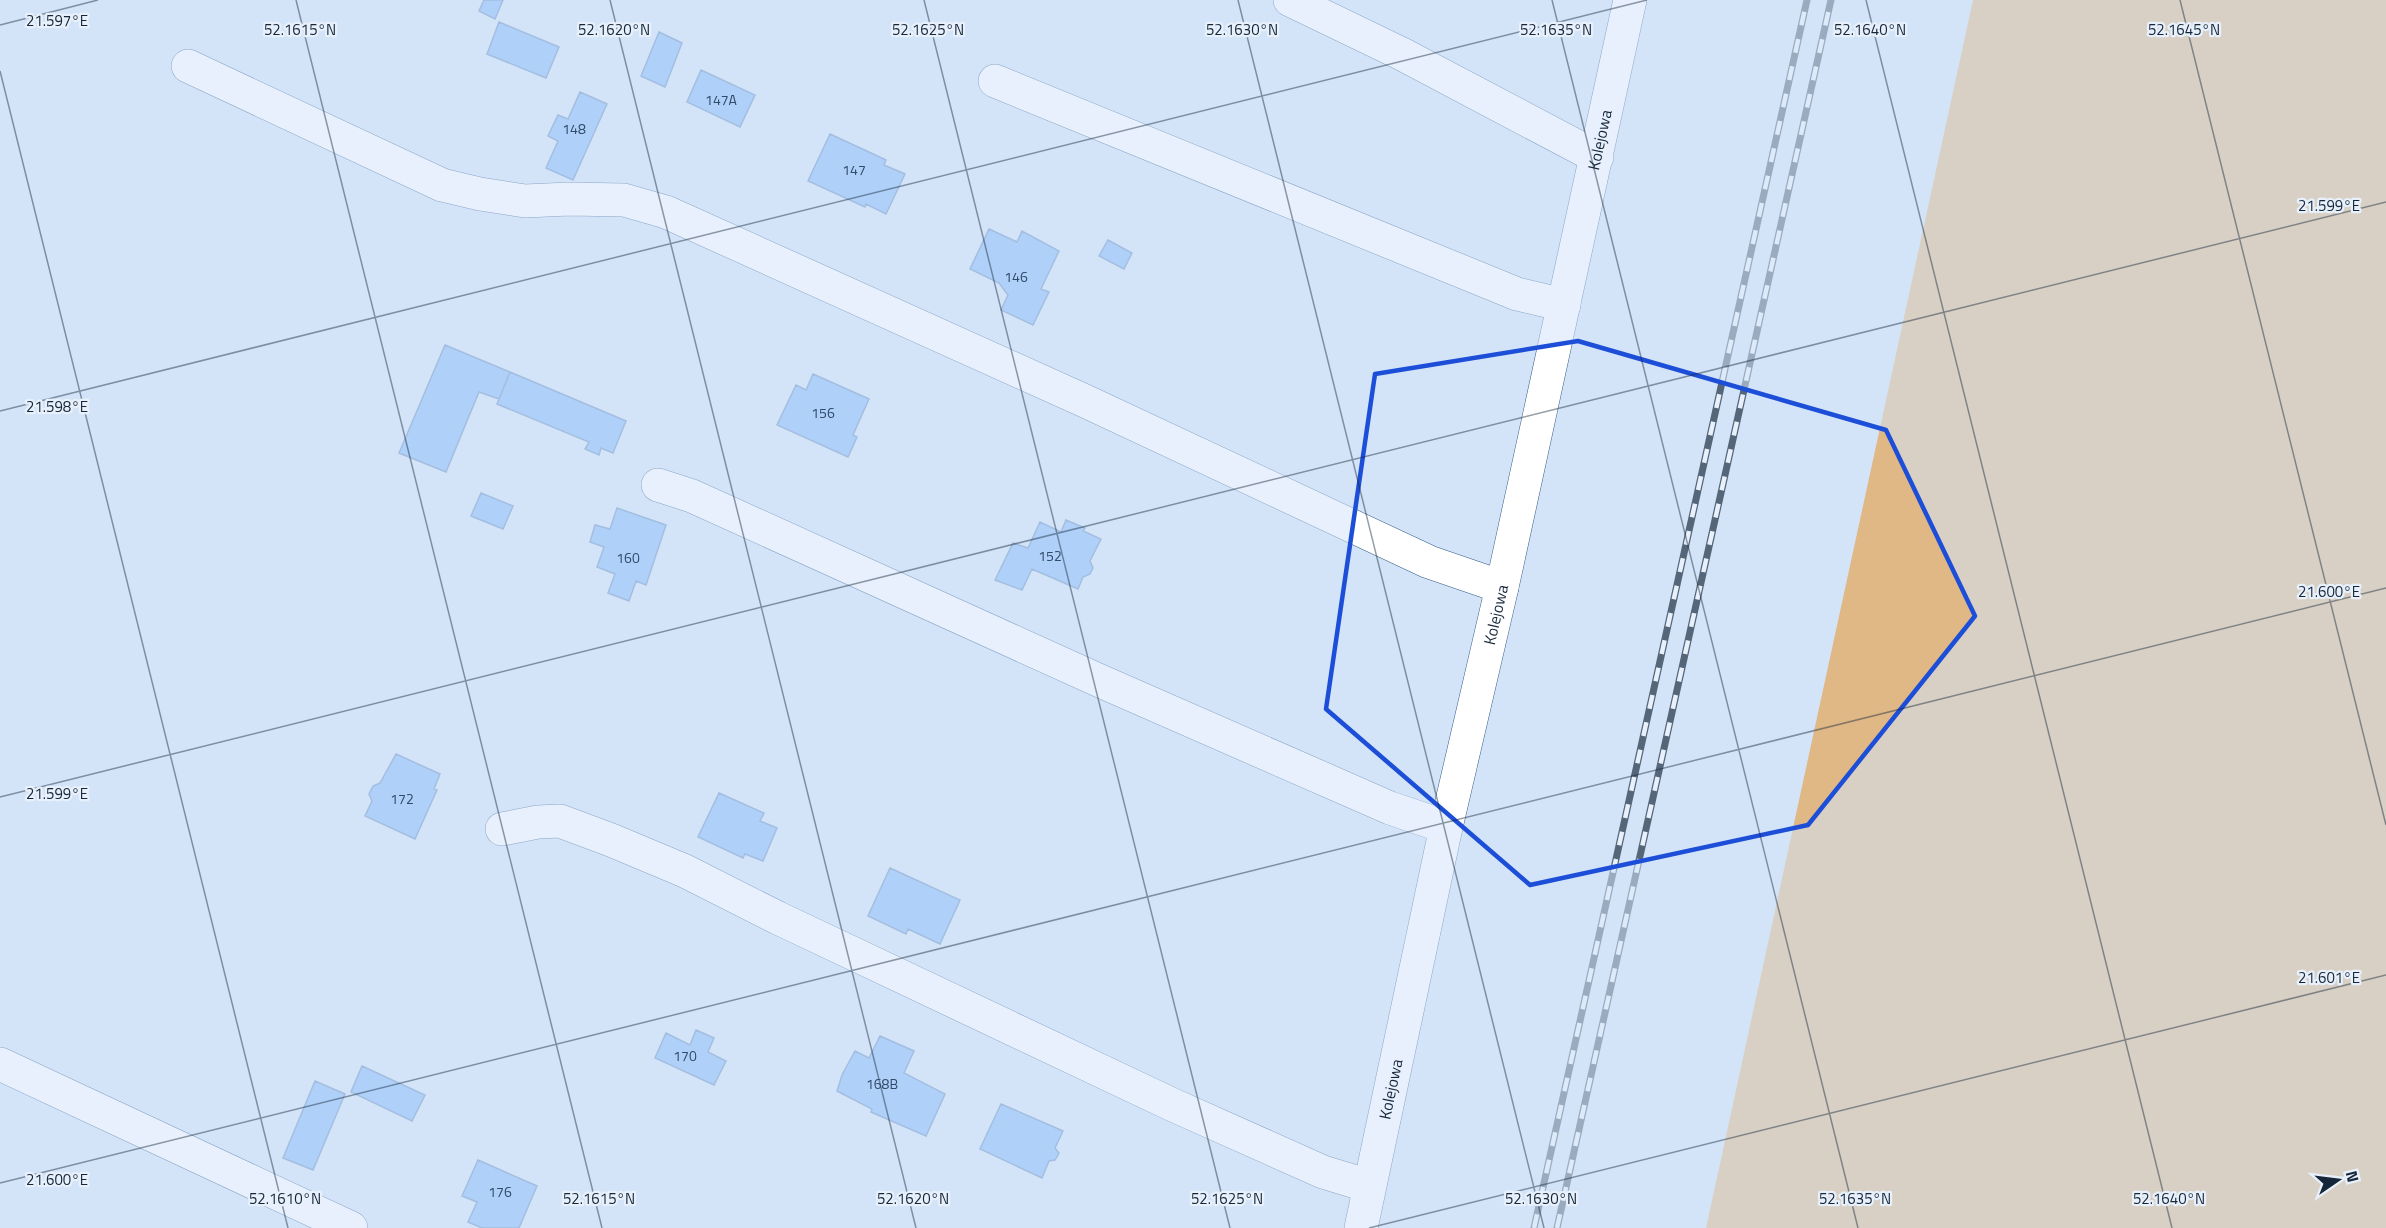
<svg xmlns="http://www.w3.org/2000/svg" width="2386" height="1228" font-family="'Titillium Web',sans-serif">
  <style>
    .green { fill: #dfb886 }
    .building { fill: #83b8f5; stroke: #6991c0; stroke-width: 1.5 }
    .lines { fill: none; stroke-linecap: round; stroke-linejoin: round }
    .minor-casing { stroke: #365c88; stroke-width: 34 }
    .minor { stroke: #fff; stroke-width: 33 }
    .rail-casing { stroke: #556679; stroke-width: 7 }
    .rail { stroke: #e8f1fb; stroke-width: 4.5; stroke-dasharray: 14; stroke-linecap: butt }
    .marked { fill: none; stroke: #1d4ed8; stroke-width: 4.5; stroke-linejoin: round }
    .ticks { fill: none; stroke: #152639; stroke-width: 1.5; stroke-opacity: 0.45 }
    .labels { text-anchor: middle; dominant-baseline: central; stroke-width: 4.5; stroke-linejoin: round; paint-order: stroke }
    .number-label { font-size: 14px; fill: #304a68 }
    .street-label { font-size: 16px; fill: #152639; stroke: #e8f1fb }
    .ticks-label { font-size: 15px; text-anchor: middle; fill: #152639; stroke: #e8f1fb; stroke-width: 4.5; stroke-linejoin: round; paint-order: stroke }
  </style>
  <rect width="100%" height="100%" fill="#d3e4f9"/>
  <!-- green -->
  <path class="green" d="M1973,0H2386V1228H1706Z"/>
  <!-- building -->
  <path class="building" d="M484,0H503L495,19L479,11Z
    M499,22L559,47L546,78L487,54Z
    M659,32L682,43L665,87L641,76Z
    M701,70L755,95L740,127L687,102Z
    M580,92L607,104L573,180L546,168L558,141L548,136L558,115L568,119Z
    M830,134L886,160L884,165L905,174L886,214L866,204L865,207L808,181Z
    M989,229L1017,242L1022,231L1059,251L1041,289L1049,292L1033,325L1001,310L1008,295L999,283L970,269Z
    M1108,240L1132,253L1124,269L1099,256Z
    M445,345L510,372L499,399L479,392L446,472L399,453Z
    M510,372L626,421L613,453L601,448L599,455L585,449L589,442L497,404Z
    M813,374L869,399L853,435L857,437L848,457L777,425L796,385L806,390Z
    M481,493L513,506L503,529L471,516Z
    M617,508L666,525L646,585L636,581L629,601L608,593L615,574L597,567L604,547L590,542L595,525L610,529Z
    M1066,520L1085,528L1083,531L1101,539L1090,561L1093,568L1090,574L1083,577L1078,589L1032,569L1022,590L995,580L1013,543L1028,548L1040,522L1061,532Z
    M396,754L440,774L434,789L437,790L415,839L365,816L372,801L369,794L373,786L380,783Z
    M719,793L764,813L760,821L777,828L763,861L745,854L743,858L698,837Z
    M890,868L960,900L940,944L908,929L906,934L868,916Z
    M696,1030L714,1038L708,1052L726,1061L714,1085L655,1058L666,1033L690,1045Z
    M880,1036L914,1051L904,1073L945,1094L926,1136L871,1112L872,1109L837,1091L842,1075L855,1051L869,1058Z
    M362,1066L425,1095L412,1121L351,1092Z
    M315,1081L345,1094L313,1170L283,1158Z
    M1001,1104L1063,1131L1055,1148L1059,1153L1055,1160L1049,1161L1042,1178L980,1149Z
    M478,1160L537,1186L519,1228H482L468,1222L477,1202L462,1196Z"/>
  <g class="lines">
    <!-- minor casing -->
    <g class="minor-casing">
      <g id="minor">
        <path d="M1290,0L1402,54L1597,157"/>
        <path d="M188,66L442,185L480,194L525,201L569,199L624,200L666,212L1085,401L1429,562L1502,587"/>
        <path d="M995,81L1517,294L1564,305"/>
        <path d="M658,485L692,496L1098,680L1390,808L1446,827"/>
        <path d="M502,829L538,822L560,821L611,840L685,871L778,918L1173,1105L1323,1172L1369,1186"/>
        <path d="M0,1064L351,1228"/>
        <path id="s1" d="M1361,1228L1446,827L1502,587L1630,0"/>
      </g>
    </g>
    <!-- minor -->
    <use href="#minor" class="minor"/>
    <!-- rail casing -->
    <g class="rail-casing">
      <path id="rail" d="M1534,1228L1807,0
        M1557,1228L1831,0"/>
    </g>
    <!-- rail -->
    <use href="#rail" class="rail"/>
  </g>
  <!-- marked area -->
  <path d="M0 0H2386V1228H0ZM1578,341L1886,430L1975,616L1808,825L1530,885L1326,709L1375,374Z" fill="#d3e4f9" fill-opacity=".55" fill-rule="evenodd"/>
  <path class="marked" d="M1578,341L1886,430L1975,616L1808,825L1530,885L1326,709L1375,374Z"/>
  <!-- ticks -->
  <path class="ticks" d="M296,0L602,1228M610,0L916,1228M924,0L1230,1228M1238,0L1544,1228M1552,0L1858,1228M1866,0L2172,1228M2180,0L2386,825M0,25L98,0M0,71L288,1228M0,411L1647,0M0,797L2386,202M0,1183L2386,588M1369,1228L2386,975"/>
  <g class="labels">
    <!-- number labels -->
    <g class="number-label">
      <text x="721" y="99">147A</text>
      <text x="574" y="128">148</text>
      <text x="854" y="169">147</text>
      <text x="1016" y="276">146</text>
      <text x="823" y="412">156</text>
      <text x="1050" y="555">152</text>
      <text x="628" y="557">160</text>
      <text x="402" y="798">172</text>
      <text x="685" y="1055">170</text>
      <text x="882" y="1083">168B</text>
      <text x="500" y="1191">176</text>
    </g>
    <!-- street labels -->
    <g class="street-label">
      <text stroke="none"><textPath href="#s1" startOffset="1114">Kolejowa</textPath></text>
      <text stroke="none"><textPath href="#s1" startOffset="628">Kolejowa</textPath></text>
      <text stroke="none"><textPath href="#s1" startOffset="142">Kolejowa</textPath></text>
    </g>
  </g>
  <g class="ticks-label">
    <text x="57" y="26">21.597°E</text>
    <text x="300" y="35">52.1615°N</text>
    <text x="614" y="35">52.1620°N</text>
    <text x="928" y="35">52.1625°N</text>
    <text x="1242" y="35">52.1630°N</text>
    <text x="1556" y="35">52.1635°N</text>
    <text x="1870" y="35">52.1640°N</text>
    <text x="2184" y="35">52.1645°N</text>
    <text x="2329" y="211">21.599°E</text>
    <text x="57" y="412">21.598°E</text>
    <text x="2329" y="597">21.600°E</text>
    <text x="57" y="799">21.599°E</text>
    <text x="2329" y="983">21.601°E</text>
    <text x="57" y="1185">21.600°E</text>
    <text x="285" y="1204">52.1610°N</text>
    <text x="599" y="1204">52.1615°N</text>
    <text x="913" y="1204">52.1620°N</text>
    <text x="1227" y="1204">52.1625°N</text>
    <text x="1541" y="1204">52.1630°N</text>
    <text x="1855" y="1204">52.1635°N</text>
    <text x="2169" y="1204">52.1640°N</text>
  </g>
  <!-- north arrow -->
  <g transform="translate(2338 1180) rotate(76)" stroke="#e8f1fb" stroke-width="4.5" paint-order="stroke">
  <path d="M0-4.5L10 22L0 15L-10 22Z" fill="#152639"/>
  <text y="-9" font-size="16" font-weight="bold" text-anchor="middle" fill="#152639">N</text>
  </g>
</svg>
